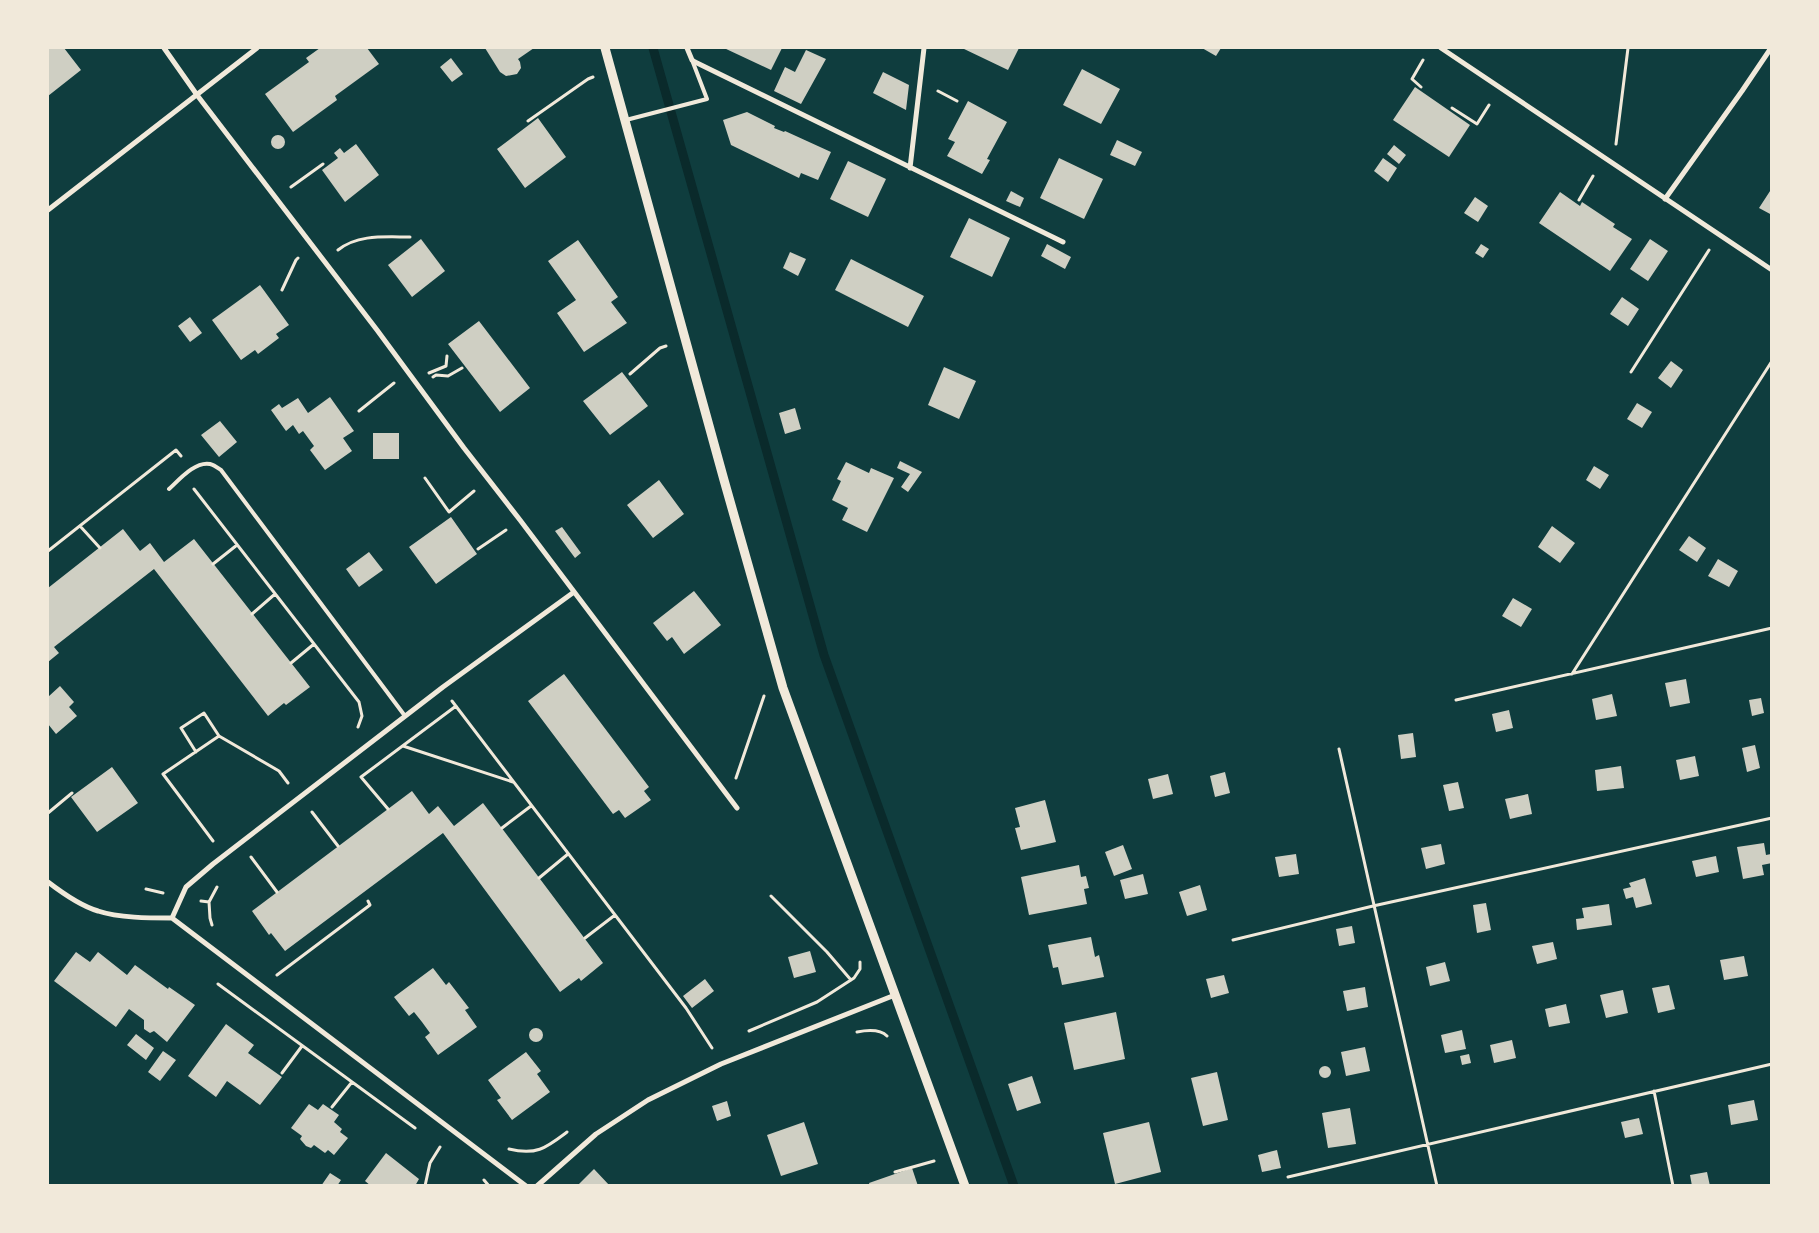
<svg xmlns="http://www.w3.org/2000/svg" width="1819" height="1233" font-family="'Fira Sans',sans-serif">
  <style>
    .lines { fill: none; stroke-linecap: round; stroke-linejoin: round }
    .stream { stroke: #0a2a2b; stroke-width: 9 }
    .building { fill: #cfcfc3 }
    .path { stroke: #f1e9da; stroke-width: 3 }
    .service { stroke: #f1e9da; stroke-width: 4 }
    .minor { stroke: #f1e9da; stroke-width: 5 }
    .tertiary { stroke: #f1e9da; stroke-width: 9 }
  </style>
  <rect width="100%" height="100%" fill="#0f3d3e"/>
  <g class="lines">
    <!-- stream -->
    <path class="stream" d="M653,48L824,655L1014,1186"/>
  </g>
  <!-- building -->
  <path class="building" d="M48,48H64L81,70L48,96Z
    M320,48H367L379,64L335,96L337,100L293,132L265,94L309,62L306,58Z
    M485,48H534L518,59L520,62L521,68L517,74L506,76L500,72Z
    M724,48H782L771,70Z
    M962,48H1019L1008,70Z
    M1202,48H1221L1216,56Z
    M806,50L826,59L801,104L774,91L785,67L795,72Z
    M451,58L463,74L452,82L440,67Z
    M1082,69L1120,89L1101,124L1063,105Z
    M883,72L909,85L906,110L873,93Z
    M1415,87L1470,125L1449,157L1393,120Z
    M968,101L1007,122L987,159L990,160L982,174L947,156L955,142L948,139Z
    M747,112L775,126L774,128L784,132L785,131L831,152L818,180L801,173L799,178L731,145L723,120Z
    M538,118L566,157L525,188L497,149Z
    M271 142a7 7 0 1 1 14 0a7 7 0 1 1-14 0Z
    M1117,140L1142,152L1135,166L1110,155Z
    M356,144L379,175L345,202L322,170L338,158L334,153L340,148L344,153Z
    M1394,145L1406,155L1399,164L1387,154Z
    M1059,158L1103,179L1084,219L1040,198Z
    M1383,158L1397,168L1388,182L1374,171Z
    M848,161L886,179L868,217L830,199Z
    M1772,188V215L1759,208Z
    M1011,191L1024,198L1020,207L1006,201Z
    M1560,192L1580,206L1582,202L1615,224L1613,227L1632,239L1610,271L1539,223Z
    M1475,197L1488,206L1478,222L1464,213Z
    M969,218L1010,238L992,277L950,257Z
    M421,239L445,271L412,297L388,265Z
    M1650,239L1668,251L1648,281L1630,269Z
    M578,240L618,297L611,302L627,323L584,352L557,313L576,300L548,261Z
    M1047,244L1071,257L1065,269L1041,256Z
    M1481,244L1489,249L1483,258L1475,253Z
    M790,252L806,259L798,276L783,268Z
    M851,259L924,296L908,327L835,290Z
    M260,285L289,325L276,334L279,338L258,354L255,350L241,360L212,320Z
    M1622,297L1639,309L1628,326L1610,314Z
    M190,317L202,333L190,342L178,326Z
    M479,321L530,388L500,412L448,344Z
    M1671,361L1683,370L1671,388L1658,378Z
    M944,367L976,381L959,419L928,405Z
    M622,372L648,406L610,435L583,401Z
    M330,397L354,431L343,438L352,451L325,470L310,450L314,446L303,431L299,434L293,425L286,431L271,410L279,404L282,408L298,398L308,413Z
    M1637,403L1652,412L1642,428L1627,419Z
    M795,408L801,429L785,434L779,413Z
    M220,421L237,442L219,457L201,435Z
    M373,433H399V459H373Z
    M900,461L922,472L908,492L901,487L910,474L897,468Z
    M846,462L869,473L871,468L894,478L867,532L842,520L848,508L832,500L841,481L837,479Z
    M1594,466L1609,475L1600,489L1586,480Z
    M659,480L684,514L653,538L627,505Z
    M451,517L477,554L436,584L409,547Z
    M1552,526L1575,543L1560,563L1538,547Z
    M562,527L581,553L575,558L555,531Z
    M123,529L140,551L150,543L164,562L194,539L310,687L286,705L284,703L268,716L154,569L54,647L59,653L48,662V588Z
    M1689,536L1706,548L1697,562L1679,550Z
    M369,552L383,570L359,587L346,569Z
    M1718,559L1738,571L1729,587L1708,576Z
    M694,591L721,625L684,654L672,637L667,641L653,623Z
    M1513,598L1532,609L1521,627L1502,616Z
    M564,674L649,787L644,791L651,800L625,818L619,810L613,814L528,701Z
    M1686,679L1690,703L1670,707L1665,683Z
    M60,686L74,702L69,707L77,716L56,734L48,724V697Z
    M1612,694L1617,716L1596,720L1592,699Z
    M1761,698L1764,713L1752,716L1749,700Z
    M1509,710L1513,728L1496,732L1492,714Z
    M1413,733L1416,757L1401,759L1398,735Z
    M1755,745L1760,768L1747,772L1742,748Z
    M1695,756L1699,776L1680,780L1676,760Z
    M1621,766L1624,788L1597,791L1595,770Z
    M112,767L138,803L97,832L71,797Z
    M1225,772L1230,793L1215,797L1210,776Z
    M1168,774L1173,794L1153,799L1148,779Z
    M1458,782L1464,808L1449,811L1443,785Z
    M412,791L429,814L438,806L454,826L483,803L603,963L581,981L579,978L560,992L443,833L285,951L271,933L269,935L252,911Z
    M1528,794L1532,814L1510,819L1505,799Z
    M1045,800L1056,842L1021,850L1015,828L1020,827L1015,808Z
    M1764,843L1766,855L1771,854L1772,863L1762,865L1764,875L1743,879L1737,847Z
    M1441,844L1445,864L1426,869L1421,848Z
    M1123,845L1132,869L1114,876L1105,852Z
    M1296,854L1299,874L1279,877L1275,857Z
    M1716,856L1719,872L1696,877L1692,861Z
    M1079,865L1081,877L1086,876L1089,888L1084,889L1087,904L1029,915L1021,877Z
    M1143,874L1148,894L1125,899L1120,880Z
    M1645,878L1652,904L1636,908L1633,897L1626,899L1623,889L1631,887L1629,883Z
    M1200,885L1207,910L1187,916L1179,892Z
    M1486,903L1491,930L1477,933L1473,905Z
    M1609,904L1612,925L1577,930L1576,919L1584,918L1582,908Z
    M1352,926L1355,943L1339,946L1336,929Z
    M1091,937L1095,957L1099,955L1104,977L1062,985L1058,967L1053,968L1048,945Z
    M1553,942L1557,959L1537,964L1532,946Z
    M810,951L816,972L794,978L788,957Z
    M76,952L90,962L98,952L127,975L135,965L168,989L169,987L195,1005L167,1042L154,1031L150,1033L144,1029V1020L129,1009L116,1027L54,981Z
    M1744,956L1748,976L1724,980L1720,960Z
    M1445,962L1450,981L1430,986L1426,967Z
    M433,968L446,985L449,982L469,1008L465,1010L477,1027L438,1055L425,1037L430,1033L422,1022L414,1012L409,1016L394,997Z
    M1224,975L1229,993L1211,998L1206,979Z
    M705,979L714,991L692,1008L683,996Z
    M1669,985L1675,1009L1658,1013L1652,988Z
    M1365,987L1368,1007L1347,1011L1343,991Z
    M1623,990L1628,1013L1606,1018L1600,995Z
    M1566,1004L1570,1023L1549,1027L1545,1009Z
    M1116,1012L1125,1059L1074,1070L1064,1023Z
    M226,1024L254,1045L248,1053L282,1077L260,1105L227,1081L216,1097L188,1076Z
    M529 1035a7 7 0 1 1 14 0a7 7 0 1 1-14 0Z
    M1462,1030L1466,1049L1445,1053L1441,1035Z
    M136,1034L154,1048L146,1060L127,1045Z
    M1512,1040L1516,1058L1494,1063L1490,1045Z
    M1365,1047L1370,1071L1346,1076L1341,1052Z
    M163,1051L176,1060L160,1081L148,1072Z
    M526,1052L541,1071L537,1074L550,1092L512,1120L497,1100L501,1098L488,1080Z
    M1469,1054L1471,1063L1462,1065L1460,1056Z
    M1319 1072a6 6 0 1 1 12 0a6 6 0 1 1-12 0Z
    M1217,1072L1228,1120L1203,1126L1191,1078Z
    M1032,1076L1041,1103L1017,1111L1008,1084Z
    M1754,1100L1758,1120L1731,1125L1728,1105Z
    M727,1101L731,1116L717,1121L712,1106Z
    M309,1104L318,1110L323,1104L339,1115L334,1122L342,1129L340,1132L348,1138L334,1155L328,1150L325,1153L314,1145L311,1148L306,1146L300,1139L302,1136L291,1128Z
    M1350,1108L1356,1144L1328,1148L1322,1113Z
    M1639,1118L1643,1134L1625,1138L1621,1122Z
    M804,1122L818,1164L781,1176L767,1135Z
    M1149,1122L1161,1172L1115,1184L1103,1133Z
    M1277,1150L1281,1168L1262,1172L1258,1155Z
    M386,1153L419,1179L415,1186H371L365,1181Z
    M912,1168L918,1186H870L869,1183Z
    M594,1169L610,1186H577Z
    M1707,1172L1710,1186H1692L1690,1175Z
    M330,1173L341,1180L337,1186H321Z"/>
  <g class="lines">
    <!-- path -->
    <path class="path" d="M1421,87L1412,79L1423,60
      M938,91L957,101
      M1452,108L1477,124L1489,105
      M528,121L588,79L593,77
      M1616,144L1628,48
      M291,187L323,164
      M1579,200L1593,176
      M338,250C358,234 385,237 410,237
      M282,290L296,260L298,258
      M1631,372L1709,250
      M429,373L446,366L447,356
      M630,374L660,348L666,346
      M433,377L436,375L448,376L462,368
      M359,411L394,383
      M425,478L449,512L474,491
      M194,489L359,702L362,716L358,727
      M80,526L100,548
      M478,549L506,530
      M48,551L176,450L181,456
      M213,564L237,545
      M252,614L275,594
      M291,663L314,644
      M1572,674L1772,361
      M1456,700L1772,628
      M452,701L686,1008L712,1048
      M403,746L513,782
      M1339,749L1437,1186
      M196,752L181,728L204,713L219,736
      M361,777L456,706
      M361,777L388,809
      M736,778L764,696
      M312,812L338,846
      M48,813L72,793
      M502,828L531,806
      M213,841L163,774L219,736L279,771L288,783
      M251,857L277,892
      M539,878L568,854
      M146,889L163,893
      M771,896L827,952L851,980
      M201,901L209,902L217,887
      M209,902L210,918L212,925
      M585,938L615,915
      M1233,940L1373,906L1772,818
      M277,975L370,905L368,901
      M218,984L415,1128
      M749,1031L817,1002L854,978L860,969V962
      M857,1032C867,1030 880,1029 887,1036
      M282,1073L302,1046
      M1654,1091L1673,1186
      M332,1107L352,1082
      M509,1149C537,1156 547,1147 567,1132
      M895,1172L934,1161
      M1288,1177L1772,1064
      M484,1180L489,1186
      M425,1186L430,1163L440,1147"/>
    <!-- service -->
    <path class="service" d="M626,120L707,99L692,60
      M169,489C179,480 195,461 210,464C214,465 218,468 221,470L405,716"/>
    <!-- minor -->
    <path class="minor" d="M164,48L197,95L377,330L464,448L520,520L737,808
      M687,48L692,60L695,62L1063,242
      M1441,48L1772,270
      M910,168L924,48
      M1665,199L1742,91L1771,48
      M48,210L257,48
      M48,882C61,892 81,906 98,911C119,918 149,918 172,918L526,1186
      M172,918L186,887L213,864L443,687L574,592
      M537,1186L596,1134L648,1100L721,1064L895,995"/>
    <!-- tertiary -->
    <path class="tertiary" d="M605,48L724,480L783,688L965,1186"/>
  </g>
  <!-- border -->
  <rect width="1819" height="1233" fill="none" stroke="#f1e9da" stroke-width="98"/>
</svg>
